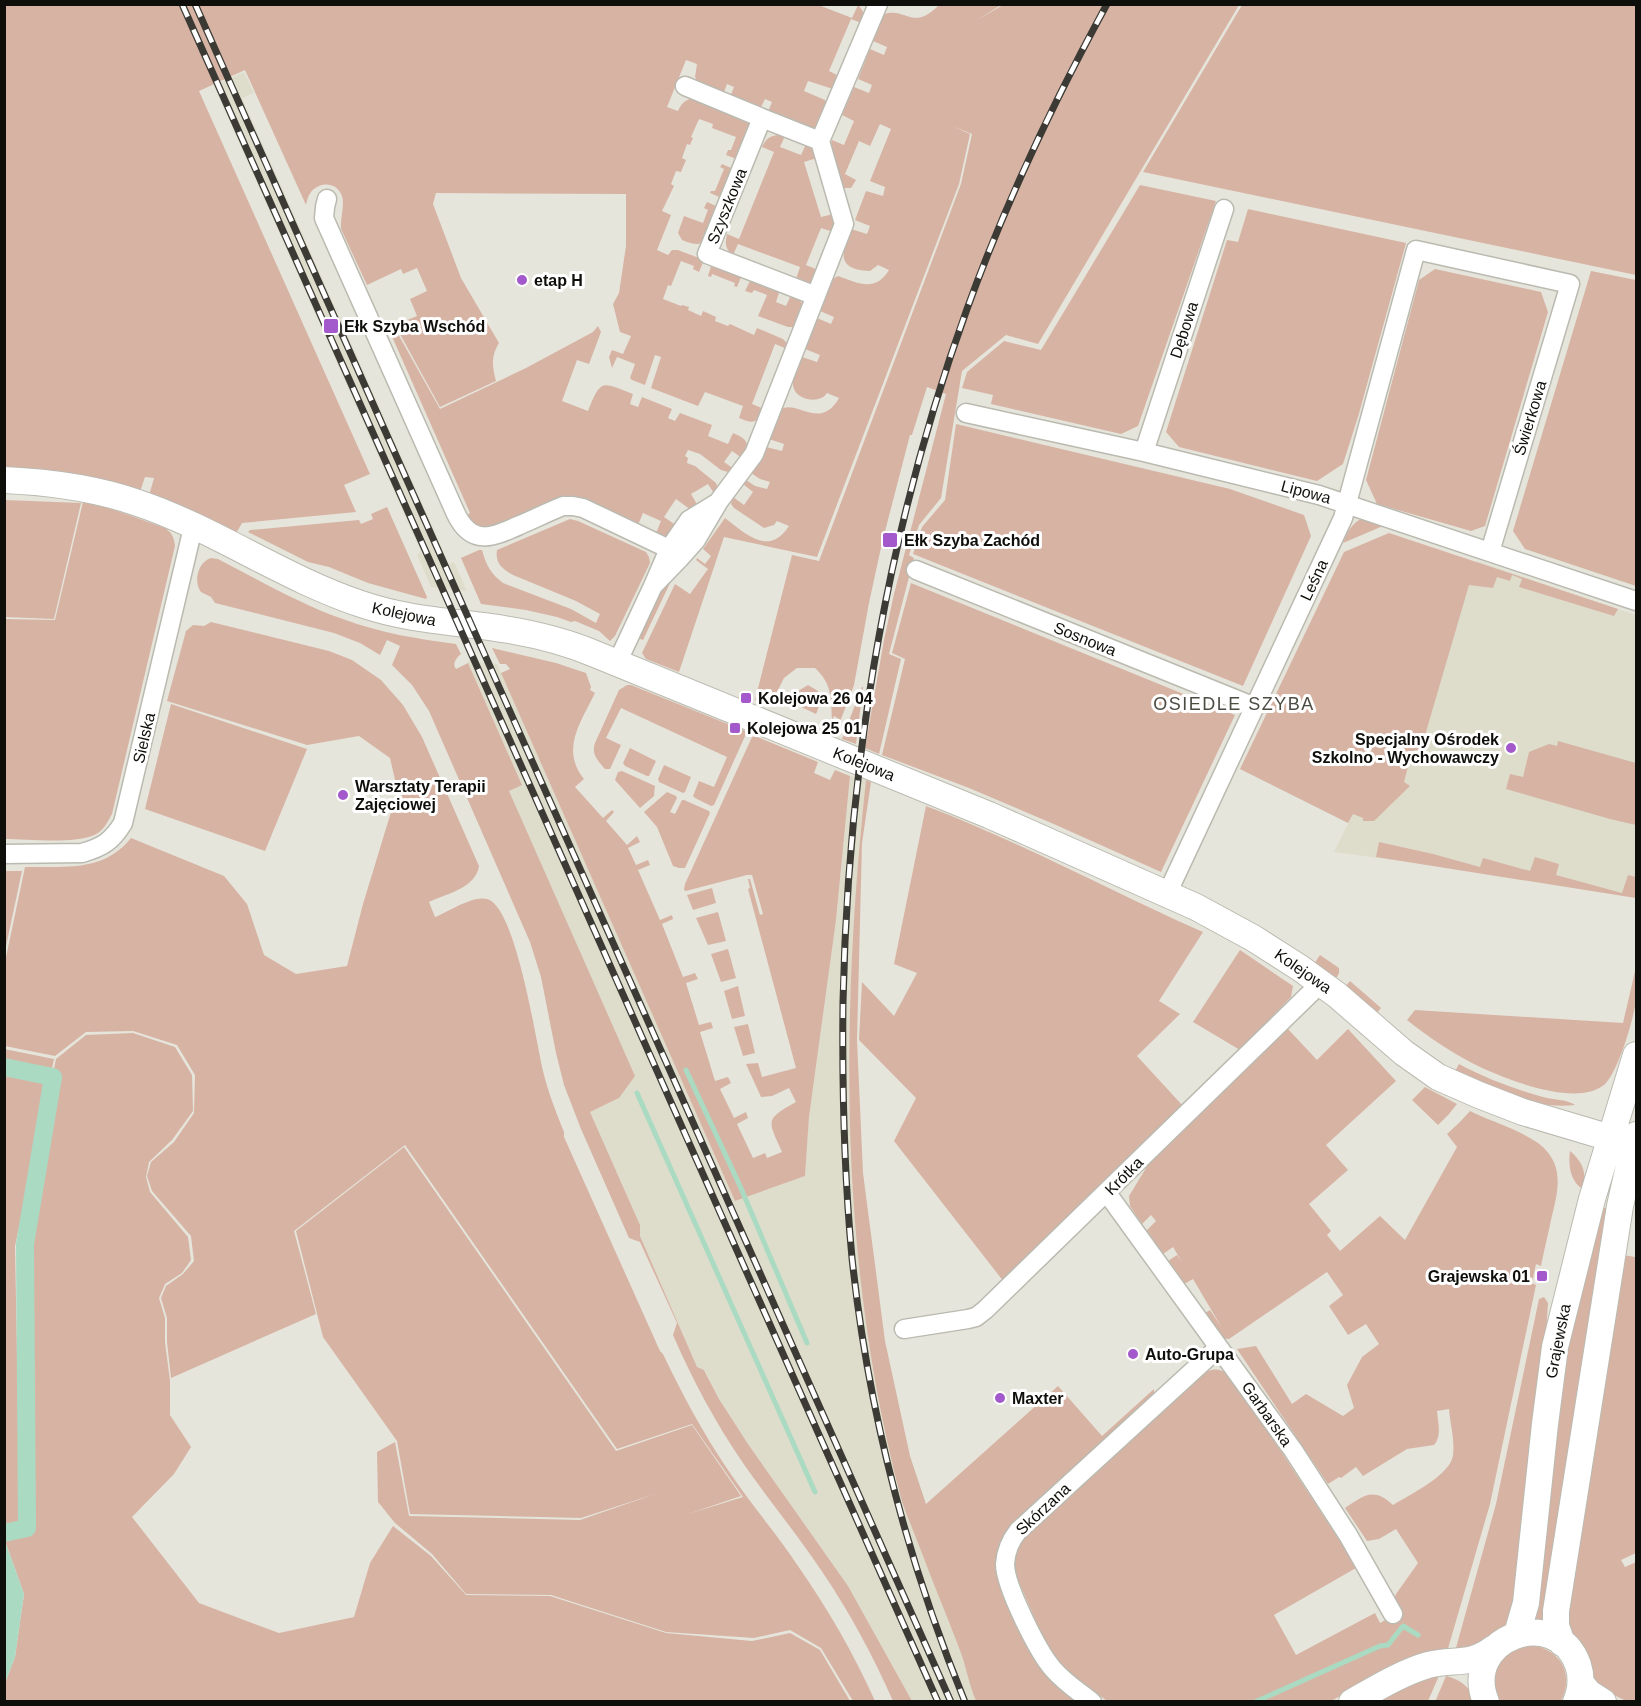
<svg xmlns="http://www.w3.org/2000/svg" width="1641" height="1706" font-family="Helvetica,sans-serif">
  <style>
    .built { fill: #deddcb }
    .green { fill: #d7b3a4 }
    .water { fill: #abdac3 }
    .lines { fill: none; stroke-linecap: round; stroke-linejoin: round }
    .stream { stroke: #abdac3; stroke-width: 5 }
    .canal { stroke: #abdac3; stroke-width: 18 }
    .street-casing { stroke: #bbbab0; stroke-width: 21 }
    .secondary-casing { stroke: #bbbab0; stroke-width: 28 }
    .street { stroke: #fff; stroke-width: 18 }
    .secondary { stroke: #fff; stroke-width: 26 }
    .rail-casing { stroke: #3b3a35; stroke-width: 7 }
    .rail { stroke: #fff; stroke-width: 4.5; stroke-dasharray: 14; stroke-linecap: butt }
    .poi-dot { fill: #a358cb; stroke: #fff; stroke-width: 2 }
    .labels { text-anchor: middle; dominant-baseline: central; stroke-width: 6; stroke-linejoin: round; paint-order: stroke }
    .street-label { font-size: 16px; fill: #0e0e0a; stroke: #fff }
    .poi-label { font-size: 16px; font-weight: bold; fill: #0e0e0a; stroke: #fff; text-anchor: start }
    .neighbourhood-label { font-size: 18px; letter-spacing: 1.5px; fill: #4c4c43; stroke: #fff }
  </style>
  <rect width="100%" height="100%" fill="#e6e5db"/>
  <!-- built -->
  <path class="built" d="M244,72L254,93L242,98L449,564L454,562L467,591L431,587L417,555L421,552L214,86Z
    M1477,561L1636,615V898L1430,865L1334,852Z
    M467,661L497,664L735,1201L805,1176L809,1117L836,920L850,776L866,780L860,843L853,934L850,1001L849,1089L854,1198L867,1333L976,1701H912L848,1586L748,1444L719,1399L705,1370L697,1367L640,1236V1225L590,1112L619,1098L509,790L522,785Z"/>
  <!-- green -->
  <path class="green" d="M816,4L852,18L858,5C864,11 865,16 864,24L851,19L829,71L841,77L833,89L808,81L804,91L825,100L827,104L819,125L813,128H806L768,112L772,102L765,99L760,109L730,97L734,87L727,84L723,95L698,82L695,77L697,64L686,60L667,107L678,111C681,104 684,101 692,98L745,118L751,127L739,160L726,155L728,150H731L736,137L712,128L713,124L699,119L691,137L693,138L690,145L687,144L682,158L686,160L681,172L676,171L671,184L674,186L662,211L671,215L657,250L668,255L672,250H678L704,260L699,272L693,269L694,266L681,261L671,286L668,285L663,299L681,306L682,305L689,307L688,310L701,316L703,311L716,317L715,321L728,326L730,324L754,335L757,328L783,339L788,344L787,349L775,344L752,404L764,409C757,424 753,424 739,418L743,406L705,392L698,406L651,388L661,357L655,355L645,385L632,380L630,378L635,364L617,357L612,368L609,357L612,350L623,354L631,336L620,332L613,304L619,293L626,246V194L436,193L433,204L461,278L499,343C491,356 492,366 496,381L440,407L395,325L417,316L410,299L427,291L417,268L403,274L401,269L367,285L341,229C340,218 345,205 342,196C337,182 320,181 311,192C308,196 307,200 306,205L245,70L199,91L370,474L344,485L356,512L242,523L234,537L153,499L150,492L154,478L145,477L141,489L134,492L5,471V5Z
    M939,5H1001L977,20L1003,5H1239L1038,344L1006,335L962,371L941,498L919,525L909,555L914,558L889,654L901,659L879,754L865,748L884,640L894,594L946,394L927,387L912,435H910L882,543L869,603L854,685L835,735L833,734L832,722L837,724L839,719L834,716L832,720C831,697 832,684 815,668H797L784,678L775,696L766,705L755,700L792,555L819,561L961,184L972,134L952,126L970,134L959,184L817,557L724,537L679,672L646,659L642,653L675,584L690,594L708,569L696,560L697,558L705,564L711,556L703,549L725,518C746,534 769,557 789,526L777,521L774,525L764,528L734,508L731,504L733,497L744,505L753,492L743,484L746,480L755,486L767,489L770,482L760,479L751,473L761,460L766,447L782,451L784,444L769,439L780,410C796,398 820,432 839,398L827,393C820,405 794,400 793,385C792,376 799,365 802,357L817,362L820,355L805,349L817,318L831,324L834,317L820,311L831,280L838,276C858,283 875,293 889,270L878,265L870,271C835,269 842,253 851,229L867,234L870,226L855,220L866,191L883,196L885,187L870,181L891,129L880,124L870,146L859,141L845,174L856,180L851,188H844L841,184L830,146L832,140L844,145L854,121L842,115L854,87L869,93L872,85L858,79L870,49L884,55L887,47L873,41L884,14C907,7 912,32 939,5Z
    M1242,5H1636V275L1143,172Z
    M778,135L785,136L780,147L801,155L806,144C812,147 814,151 817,158L804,162L821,217L833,214L835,221L833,232L821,228L806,265L818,270L812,281L808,284L796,279L800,267L738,244L733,255C725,249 725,244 727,234L739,239L774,152L762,147C766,139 769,136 778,135Z
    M722,164L736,170L724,199L710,193L711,191H715L724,169L720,167Z
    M1140,185L1216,201L1138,426L1121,434L991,404L993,395L962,388L967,372L1004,341L1041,350Z
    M707,202L721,208L705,242C696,246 690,243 682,240L678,233L684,216L703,223L708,210L704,208Z
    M1248,209L1406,243L1358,417L1343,464L1317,481L1179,447L1166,432L1227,240L1238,242Z
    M712,263L742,275L737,287L734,286L735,283L712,274L711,277L708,276Z
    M1435,269L1541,292L1548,312L1485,526L1471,531L1377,504L1366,480L1419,280Z
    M1591,271L1636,280V586L1525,549L1513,531Z
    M751,279L780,290L776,302L786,306L791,295L799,299L803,305L795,327H788L758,316L767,295L754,290L752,293L745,291Z
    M388,321L391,326L393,325L440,409L526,368L593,332L598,326L601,332L589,364L577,360L562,401L588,411C601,378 602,382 633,394L630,404L638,407L642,397L672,409L668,418L675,421L680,413L712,425L708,436L728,444L733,433C748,439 751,445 742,458L732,451L724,462L734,469L728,472L721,470L700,454L688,450L685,456L688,458L687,463L695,466L716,483C718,488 718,491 715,495L708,484L691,494L698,506L691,510L676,499L664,517L677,526L670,536L665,538L656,533L661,521L643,513L638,525L584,501L493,528C480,529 474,525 466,516L470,513L386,323Z
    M956,424L1230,489L1304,515L1311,536L1243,686L913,554L922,527L945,500Z
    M5,500L81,503L54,619L5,617Z
    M83,502L112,509L165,528C172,533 174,537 175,546L112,814C108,821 105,828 98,833C80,845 27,839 5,839V619L55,620Z
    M387,507L427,597L426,599L368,583L329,567L308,562L248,532L250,530L359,520L361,524L373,519L371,514Z
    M570,519L578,521L646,552L649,557L650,563L615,636L610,641L599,631L575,621L571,622L557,617L526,610L481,604L461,558L479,550H482C486,565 491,574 503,583L571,609L596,623L600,614L576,601L513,575C502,569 495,563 497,550Z
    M1361,519L1383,526L1343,543C1347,533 1351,524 1361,519Z
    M1389,533L1618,609L1614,616L1519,587L1522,579L1512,575L1510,581L1497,577L1493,588L1469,585L1421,749L1412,751L1404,782L1410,786L1374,821H1363V818L1353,814L1348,823L1240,769L1344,552Z
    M211,558L218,559C259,580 300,604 343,619C380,633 418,639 456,644L461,654C456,658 452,664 456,669L468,663L522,785L509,791L635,1076L619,1098L590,1112L640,1225V1236L697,1367L704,1370L719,1399L748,1444L848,1586L912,1701H893C873,1656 849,1611 821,1570C796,1533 768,1499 743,1463C715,1422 692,1379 673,1335L677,1323L640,1242L629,1238L581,1129L564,1085L556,1053L541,977L530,942L429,711L412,685L392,665L400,646L387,640L380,655L360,643L334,633L215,603L211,597L201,592C193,581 198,562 211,558Z
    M667,581H671L643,640L638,638L664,582Z
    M911,583L1235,715L1161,872L1056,825L969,788L882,755L905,659L892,653Z
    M211,622L329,651L352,660L381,680L403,705L422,737L479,866C476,888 446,894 429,902L435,917C448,912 473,895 487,899C516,906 536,1042 543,1071C548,1092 556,1112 564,1132V1137L660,1351L663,1354C682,1394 703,1433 728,1470C750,1503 776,1533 798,1566C828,1609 854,1654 875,1701H853L821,1648L790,1630L754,1638L666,1632L551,1595L466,1594L432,1554L395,1523L378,1502L377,1452L395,1442L409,1516L580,1520L658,1493L581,1518L410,1514L397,1441L323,1337L296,1231L404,1147L616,1451L692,1425L741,1496L688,1514L743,1497L692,1424L617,1449L405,1145L294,1231L316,1314L171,1378L167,1342V1318L161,1298L166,1286L183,1274L194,1261L191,1236L152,1191L147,1176L151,1162L174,1142L194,1113L195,1075L177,1045L133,1031L86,1032L55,1056L5,1046V962L25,867C64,866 103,873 131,838L224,876L247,904L264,955L296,974L347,966L363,904L395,799L396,784L390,758L359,736L307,745L167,701L186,631L193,625L204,626Z
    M492,648L556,663L586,673L591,687L590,690L595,693C581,722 560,749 584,779L575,787L603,818L612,810L614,812L606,821L627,845L637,836L640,842L628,848L636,865L648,860L650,865L638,870L660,920L672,915L673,919L662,924L683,977L695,973L698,979L686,983L699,1025L711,1022L713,1028L700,1032L715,1081L728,1077L731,1083L720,1089L734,1118L746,1112L748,1118L737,1124L753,1158L765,1153L767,1158L782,1152C768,1120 764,1120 796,1102L789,1088L772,1096L761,1097L746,1064L758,1063L762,1077L796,1068L748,889L750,888L748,879H750L760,915L763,914L752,875H747L686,891L684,890L685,884L752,737L755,736L818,762L814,773L830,780L835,770L850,776L836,920L809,1117L805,1176L735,1201L501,673L510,669L506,664H500Z
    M627,685H631L745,731L746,734L714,805L711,806L695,798L693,796L699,781L714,787L727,757L621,708L606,738L621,745L610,769H605C598,761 591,754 595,743L619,690Z
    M808,685L818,691C820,700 820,706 816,714L797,705L798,691Z
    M862,687H863L856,744L842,739Z
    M171,704L307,749L265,851L145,809Z
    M1558,741L1636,763V825L1610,819L1506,789L1510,774L1523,777L1529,752L1549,744L1557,746Z
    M630,748L656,761L649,776H647L625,766L623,763Z
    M664,765L691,777L685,792L683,793L659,782L658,779Z
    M622,771L655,786L654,796L640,808L615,780L618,772Z
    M866,780L871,782L862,843L857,1040L863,1173L885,1341L910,1456L926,1504L1058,1386L1102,1436L1154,1389V1395L997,1558L1079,1701H976C970,1687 967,1671 962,1656C957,1642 951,1627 945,1612C935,1588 926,1563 916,1538C911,1525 905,1511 901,1498C839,1264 840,1020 866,780Z
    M667,792L676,796L677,798L670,812L675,814L682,800H684L709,811L710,813L685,868H679L673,866L657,827L644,812Z
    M926,806C1021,842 1110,891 1203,932L1159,1001L1180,1014L1137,1056L1183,1106L1004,1282L894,1141L916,1098L859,1040L862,982L894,1016L917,973L894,964Z
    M1379,842L1433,854L1480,867L1483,858L1530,871L1535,857L1559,864L1556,875L1622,893L1628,875L1636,877V898L1376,857Z
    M5,871H22L5,951L4,871Z
    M712,888L716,903L693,910L687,895Z
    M718,912L726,941L708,945L696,918Z
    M728,949L736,978L721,982L711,954Z
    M1240,950L1293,986L1291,997L1240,1050L1193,1022Z
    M1320,955L1339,968V973L1337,977L1332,978L1314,964Z
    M1636,967C1637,978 1638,989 1636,1000C1634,1018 1618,1073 1604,1085C1575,1108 1502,1078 1472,1063C1449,1051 1427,1036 1407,1020L1415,1010L1623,1023Z
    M1350,981L1381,1008L1376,1014L1345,987Z
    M738,986L745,1016L732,1019L724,991Z
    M748,1024L755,1053L743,1056L734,1027Z
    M1287,1028L1317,1060L1348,1029L1396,1081L1326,1145L1348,1170L1309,1204L1331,1231L1327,1235L1340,1251L1380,1216L1405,1240L1457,1147L1447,1134L1460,1122L1470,1111C1492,1122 1518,1129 1538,1143C1566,1164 1558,1191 1551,1220C1548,1235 1544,1250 1541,1266L1536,1264L1532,1283L1536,1285L1490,1504L1447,1652L1385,1672L1331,1701H1107L1066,1670L1051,1651L1041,1633L1015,1573L1013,1562L1015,1552L1025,1536L1201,1374C1215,1367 1221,1368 1233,1378L1349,1555L1356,1568L1274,1615L1296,1655L1375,1613L1380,1623L1399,1612L1394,1599L1396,1594L1418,1563L1396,1529L1379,1539L1367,1541L1345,1508C1364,1495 1374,1487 1393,1505C1409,1495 1451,1475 1453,1455C1455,1441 1450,1423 1449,1409L1437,1411C1438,1422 1442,1436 1434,1445L1407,1449L1363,1476L1356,1467L1341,1478L1339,1477L1328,1484L1237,1349L1256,1346L1292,1404L1306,1394L1343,1416L1354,1408L1347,1385L1362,1357L1379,1344L1366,1324L1348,1335L1329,1306L1343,1295L1327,1272L1229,1339L1218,1338L1205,1313L1210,1310L1222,1328L1193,1279L1184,1284L1167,1265L1168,1261L1177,1255L1182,1262L1173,1247L1163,1254L1159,1255L1146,1235V1231L1156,1221L1151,1215L1142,1224L1130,1206L1129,1196L1154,1155Z
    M133,1033L175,1047L192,1075L193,1111L172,1140L149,1162L146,1177L150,1192L188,1237L191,1260L182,1273L165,1284L159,1298L165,1318V1342L170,1381V1415L191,1447L174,1474L132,1517L199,1603L279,1633L354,1617L370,1563L393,1526L431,1556L466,1595L550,1596L666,1633L752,1641L790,1633L820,1650L850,1701H5V1683L15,1657L24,1594L4,1538V1049L54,1059L15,1246L19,1461L17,1245L56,1059L86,1035Z
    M1459,1064C1485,1078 1514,1089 1543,1097C1554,1100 1566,1099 1575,1105C1531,1110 1493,1089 1454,1073Z
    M1425,1087L1457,1104L1449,1114L1438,1125L1412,1100Z
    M1570,1151C1583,1162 1587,1173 1583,1189C1570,1182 1568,1164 1570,1151Z
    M1600,1207L1609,1209L1545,1623L1533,1621L1555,1427L1570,1332Z
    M1623,1255L1635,1257L1636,1267V1553L1621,1560L1625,1567L1636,1562V1701H1626L1610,1693L1594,1682L1566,1623Z
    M1544,1297L1548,1303L1545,1349L1515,1606C1513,1610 1512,1615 1510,1619C1501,1634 1470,1648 1454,1655L1496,1504L1539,1299Z
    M1533,1645C1562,1651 1574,1675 1561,1701L1500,1702C1489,1684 1495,1660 1513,1650C1518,1647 1527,1647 1533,1645Z
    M1437,1674L1438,1678L1428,1701L1372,1702Z
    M1446,1676C1461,1680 1470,1686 1473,1701L1435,1702Z"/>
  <!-- water -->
  <path class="water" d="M5,1541L24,1594L15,1657L5,1683Z"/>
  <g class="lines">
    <!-- stream -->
    <path class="stream" d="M686,1070L740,1186L807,1343
      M637,1093L815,1492
      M1255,1702L1380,1646L1388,1645L1403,1626L1418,1635"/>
    <!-- canal -->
    <path class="canal" d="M4,1067L53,1077L25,1244L27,1528L4,1533"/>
    <!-- street casing -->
    <g class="street-casing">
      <path id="street" d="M685,86L762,118
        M820,141L878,4
        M327,199L325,207L324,218L456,514C472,547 493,537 520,525C534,519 548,512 563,506H573L583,508L669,549
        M966,413L1144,452L1319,495L1636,601
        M1144,452L1224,209
        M916,570L1255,707
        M653,586L680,558L696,540L719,501L754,454L844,224L820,141L762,118L707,254L816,296
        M617,663L653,586L669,549L689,520L717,503
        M4,854L82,853C103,847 112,841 123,823L191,536L195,527
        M1167,894L1343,518L1416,250L1570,284L1490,552
        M1107,1193L1293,1450L1348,1535L1393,1614
        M904,1329L968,1319L976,1317L985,1310L1321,983
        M1092,1702C1078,1691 1064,1682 1053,1669C1038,1652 1005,1586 1005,1564C1006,1550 1010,1541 1018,1531L1218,1348"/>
    </g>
    <!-- secondary casing -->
    <g class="secondary-casing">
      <path id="secondary" d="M4,480C50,482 95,488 138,503C215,529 283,578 361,604C405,619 445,621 490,627C526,632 562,640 595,654L989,815L1196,907L1253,938L1300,968L1337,995L1404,1053L1438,1077L1479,1095L1523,1112L1634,1145
        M1517,1634L1526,1603L1545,1424L1555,1347L1592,1199L1636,1055
        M1562,1643L1556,1626V1611L1620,1206L1636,1135
        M1581,1683L1589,1693L1603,1702
        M1352,1702C1377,1688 1401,1673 1428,1665C1454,1658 1470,1667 1494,1648
        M1486,1702C1460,1638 1556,1603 1578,1665C1582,1677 1581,1690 1576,1702"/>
    </g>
    <!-- street -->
    <use href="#street" class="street"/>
    <!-- secondary -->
    <use href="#secondary" class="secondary"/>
    <!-- rail casing -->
    <g class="rail-casing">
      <path id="rail" d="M182,4L938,1702
        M195,4L951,1702
        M965,1702C907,1560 868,1410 852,1258C844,1172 842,1087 843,1002C848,766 886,532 967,309C1005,204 1053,103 1107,4"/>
    </g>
    <!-- rail -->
    <use href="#rail" class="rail"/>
  </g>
  <!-- markers -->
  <g class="poi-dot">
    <circle cx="522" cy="280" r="6"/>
    <rect x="323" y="318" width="16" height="16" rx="3"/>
    <rect x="882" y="532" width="16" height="16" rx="3"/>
    <rect x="740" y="692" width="12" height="12" rx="3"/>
    <rect x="729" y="722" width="12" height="12" rx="3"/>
    <circle cx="1511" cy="748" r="6"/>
    <circle cx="343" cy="795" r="6"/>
    <rect x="1536" y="1270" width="12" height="12" rx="3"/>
    <circle cx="1133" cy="1354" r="6"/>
    <circle cx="1000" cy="1398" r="6"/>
  </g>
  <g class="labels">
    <!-- street labels -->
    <g class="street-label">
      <text transform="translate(727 206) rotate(-68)">Szyszkowa</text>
      <text transform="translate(1184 330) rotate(-72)">Dębowa</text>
      <text transform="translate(1530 418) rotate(-73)">Świerkowa</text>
      <text transform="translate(1306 492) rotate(15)">Lipowa</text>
      <text transform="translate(1314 580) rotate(-65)">Leśna</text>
      <text transform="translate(404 614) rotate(12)">Kolejowa</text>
      <text transform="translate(1085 639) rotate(22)">Sosnowa</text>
      <text transform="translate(144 738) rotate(-77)">Sielska</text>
      <text transform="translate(864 764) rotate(22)">Kolejowa</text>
      <text transform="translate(1303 971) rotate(35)">Kolejowa</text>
      <text transform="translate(1124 1176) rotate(-45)">Krótka</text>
      <text transform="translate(1558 1341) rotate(-79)">Grajewska</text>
      <text transform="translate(1267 1414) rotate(55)">Garbarska</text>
      <text transform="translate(1043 1509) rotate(-43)">Skórzana</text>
    </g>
    <!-- poi labels -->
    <g class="poi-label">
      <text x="534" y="280">etap H</text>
      <text x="344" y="326">Ełk Szyba Wschód</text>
      <text x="904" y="540">Ełk Szyba Zachód</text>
      <text x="758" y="698">Kolejowa 26 04</text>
      <text x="747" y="728">Kolejowa 25 01</text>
      <text x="1499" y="739" text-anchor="end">Specjalny Ośrodek<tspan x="1499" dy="18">Szkolno - Wychowawczy</tspan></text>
      <text x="355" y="786">Warsztaty Terapii<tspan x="355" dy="18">Zajęciowej</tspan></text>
      <text x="1530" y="1276" text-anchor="end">Grajewska 01</text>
      <text x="1145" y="1354">Auto-Grupa</text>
      <text x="1012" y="1398">Maxter</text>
    </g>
    <!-- neighbourhood labels -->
    <g class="neighbourhood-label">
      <text x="1234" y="704">OSIEDLE SZYBA</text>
    </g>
  </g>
  <!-- border -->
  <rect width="1641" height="1706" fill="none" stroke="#0e0e0a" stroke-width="12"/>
</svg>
